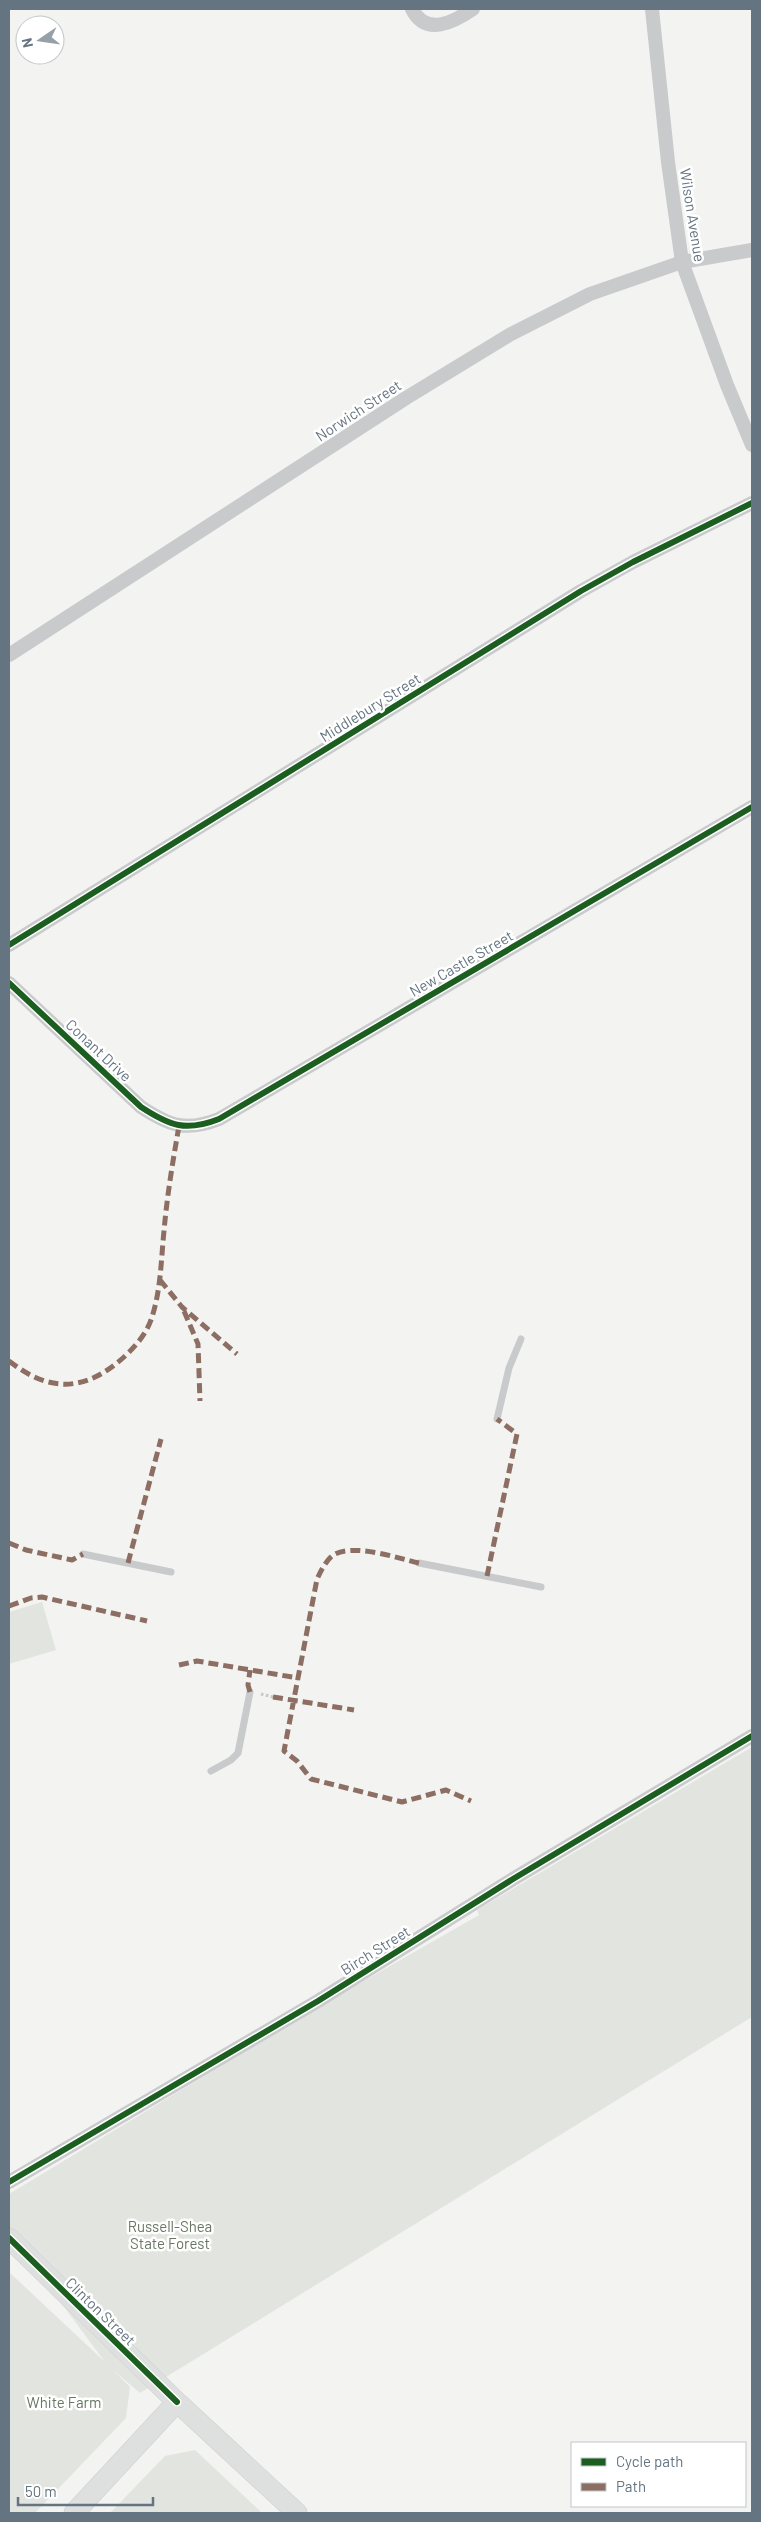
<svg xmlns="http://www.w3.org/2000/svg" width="761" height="2522" font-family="Barlow,sans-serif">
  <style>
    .green { fill: #e2e5df }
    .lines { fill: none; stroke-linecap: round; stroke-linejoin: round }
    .secondary-casing { stroke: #cfd0d1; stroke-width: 21 }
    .path { stroke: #c7c8c7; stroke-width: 3; stroke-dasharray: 2.5 2.5; stroke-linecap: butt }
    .lane { stroke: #c8cacb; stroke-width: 7 }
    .street { stroke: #c8cacb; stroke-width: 14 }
    .secondary { stroke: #dedfdf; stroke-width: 20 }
    .quiet { stroke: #8d6e63; stroke-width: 5; stroke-dasharray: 10 5; stroke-linecap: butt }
    .cycleway-casing { stroke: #fff; stroke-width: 9 }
    .cycleway { stroke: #1b5e20; stroke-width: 6 }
    .labels { text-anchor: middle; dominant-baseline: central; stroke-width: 5; stroke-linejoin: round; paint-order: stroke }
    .street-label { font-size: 15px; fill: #647480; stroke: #fff }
    .park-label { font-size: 15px; fill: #677762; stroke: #fff }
  </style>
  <rect width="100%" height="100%" fill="#f3f3f1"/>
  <!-- green -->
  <path class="green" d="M42,1602L56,1650L9,1664V1612Z
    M752,1747V2017L140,2393L113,2370L130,2387L126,2418L35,2513H9V2272L105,2362L9,2233V2194L327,2002L479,1915L477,1910Z
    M195,2450L262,2513H110L165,2456Z"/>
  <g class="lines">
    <!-- secondary casing -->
    <g class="secondary-casing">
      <path id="secondary" d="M9,2238L177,2402L297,2513
        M74,2513L177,2402"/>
    </g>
    <!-- path -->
    <path class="path" d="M261,1694L273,1697"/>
    <!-- lane -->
    <path class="lane" d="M497,1419L509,1368L521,1339
      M83,1554L171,1572
      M419,1563L541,1587
      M211,1771L231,1760L238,1753L250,1692"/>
    <!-- street -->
    <path class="street" d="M412,9C426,37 454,22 473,9
      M652,9L668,162L682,262L727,385L752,445
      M9,655L406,398L511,334L590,294L682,262L752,250
      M9,945L581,591L633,562L752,503
      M9,983L141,1107C170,1126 186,1132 219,1119L752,807
      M9,2182L318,2001L513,1879L752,1736"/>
    <!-- secondary -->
    <use href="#secondary" class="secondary"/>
    <!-- quiet -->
    <path class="quiet" d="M160,1280L182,1307L237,1354
      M184,1311L198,1344L200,1401
      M9,1361C50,1393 85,1392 124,1357C136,1346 147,1333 152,1317C161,1289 161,1260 164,1231C167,1196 173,1160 179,1126
      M9,1543L26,1550L72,1560L83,1554
      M128,1563L161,1439
      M419,1563C397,1558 351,1542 332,1556C325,1562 321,1571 317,1579L284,1751L297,1761L311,1779L402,1802L446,1790L471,1801
      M487,1576L517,1434L497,1419
      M9,1606L31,1598L42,1597L147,1621
      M179,1665L197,1661L298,1678
      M250,1692L248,1685L250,1670
      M273,1697L354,1710"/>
    <!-- cycleway casing -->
    <g class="cycleway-casing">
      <path id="cycleway" d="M9,945L581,591L633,562L752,503
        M9,983L141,1107C170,1126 186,1132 219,1119L752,807
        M9,2182L318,2001L513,1879L752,1736
        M9,2238L177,2402"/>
    </g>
    <!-- cycleway -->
    <use href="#cycleway" class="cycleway"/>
  </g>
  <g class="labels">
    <!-- street labels -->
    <g class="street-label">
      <text transform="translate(693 215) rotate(81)">Wilson Avenue</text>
      <text transform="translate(358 410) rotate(-33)">Norwich Street</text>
      <text transform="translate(370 707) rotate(-32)">Middlebury Street</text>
      <text transform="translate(461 963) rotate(-30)">New Castle Street</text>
      <text transform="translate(99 1050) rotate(43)">Conant Drive</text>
      <text transform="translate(375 1950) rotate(-32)">Birch Street</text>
      <text transform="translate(101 2311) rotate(44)">Clinton Street</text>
    </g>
    <!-- park labels -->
    <g class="park-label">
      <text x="170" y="2226">Russell-Shea<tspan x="170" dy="17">State Forest</tspan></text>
      <text x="64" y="2402">White Farm</text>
    </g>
  </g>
  <!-- border -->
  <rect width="761" height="2522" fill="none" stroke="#647480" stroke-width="20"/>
  <!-- legend -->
  <rect x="571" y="2442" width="175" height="65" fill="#ffffff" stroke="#c1c7cc"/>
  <rect x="581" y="2458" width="25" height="8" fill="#1b5e20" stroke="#c1c7cc"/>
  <text x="616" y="2467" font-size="15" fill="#647480">Cycle path</text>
  <rect x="581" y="2483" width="25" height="8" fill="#8d6e63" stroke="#c1c7cc"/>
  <text x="616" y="2492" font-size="15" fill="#647480">Path</text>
  <!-- north arrow -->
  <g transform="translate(40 40) rotate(257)"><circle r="24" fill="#ffffff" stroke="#c1c7cc"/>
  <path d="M0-4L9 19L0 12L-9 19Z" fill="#96a0a8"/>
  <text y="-8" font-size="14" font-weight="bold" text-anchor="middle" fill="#647480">N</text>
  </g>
  <!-- scale -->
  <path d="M18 2497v8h135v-8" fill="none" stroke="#647480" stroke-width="2.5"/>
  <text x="25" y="2497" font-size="15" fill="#647480" stroke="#ffffff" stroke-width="4" paint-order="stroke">50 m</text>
</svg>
